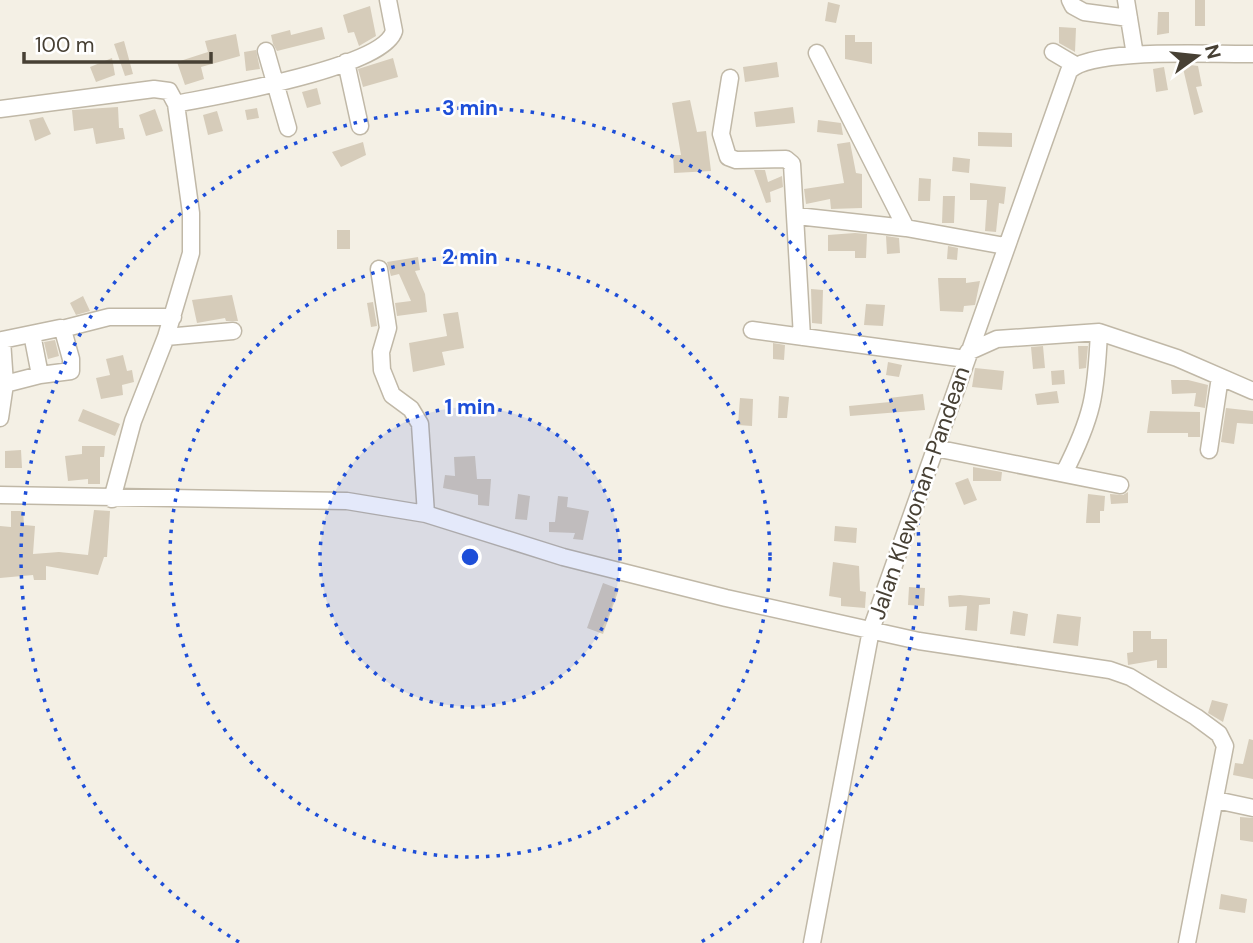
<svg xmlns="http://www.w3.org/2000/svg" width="1253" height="943" font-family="'DM Sans',sans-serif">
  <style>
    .building { fill: #d6ccba }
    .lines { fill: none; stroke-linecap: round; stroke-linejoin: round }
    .minor-casing { stroke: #c0b8a7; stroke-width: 19 }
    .minor { stroke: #fff; stroke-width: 16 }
    .ring { fill: none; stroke: #1d4ed8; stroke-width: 3.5; stroke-dasharray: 3.5 7 }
    .labels { text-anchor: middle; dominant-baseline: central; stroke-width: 5; stroke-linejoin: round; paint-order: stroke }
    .street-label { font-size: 23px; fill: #474034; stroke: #fff }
    .centre { fill: #1d4ed8; stroke: #fff; stroke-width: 3.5 }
    .ring-label { font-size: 21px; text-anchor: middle; font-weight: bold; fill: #1d4ed8; stroke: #fff; stroke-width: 5; stroke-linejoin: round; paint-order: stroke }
  </style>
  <rect width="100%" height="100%" fill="#f4f0e5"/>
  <!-- building -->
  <path class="building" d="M1195,0H1205V26H1195Z
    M828,2L840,5L836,23L825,21Z
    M370,6L376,36L359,46L354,32L348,33L343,15Z
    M1158,12H1169V33L1157,35Z
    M322,27L325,39L277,51L273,44L271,35L290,30L291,35Z
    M1059,27L1076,28L1075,52L1059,43Z
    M236,34L240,56L201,67L204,79L185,85L177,62L208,52L205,41Z
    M845,35H855V42H872V64L845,59Z
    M124,41L133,74L125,76L114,44Z
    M256,50L260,69L246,71L244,52Z
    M112,58L115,75L96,82L90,67Z
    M393,58L398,77L363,87L358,69Z
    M777,62L779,77L745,82L743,67Z
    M1182,64L1198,66L1202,86L1196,87L1203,112L1194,115Z
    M1164,67L1168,90L1156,92L1153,69Z
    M317,88L321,104L307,108L302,92Z
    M690,100L697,132L706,131L711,171L674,173L673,155H681L672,103Z
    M118,107L119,128H123L125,139L96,144L93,128L74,131L72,110Z
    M793,107L795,123L756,127L754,112Z
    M257,108L259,118L247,120L245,110Z
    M155,109L163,131L146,136L139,115Z
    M217,111L223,131L208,135L203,115Z
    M43,117L51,134L35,141L29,120Z
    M818,120L841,123L843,135L817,132Z
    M978,132L1012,133V147L978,146Z
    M363,142L366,155L341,167L332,152Z
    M850,142L856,173L862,174V208L831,209L830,199L806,204L804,189L844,183L837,144Z
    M953,157L970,159L969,173L952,171Z
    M754,170H765L768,182L782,176L783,187L770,192L771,202L766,203Z
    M919,178L931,179L930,201H918Z
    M970,183L1006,187L1004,204L999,203L996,232L985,231L987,200H970Z
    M943,196H955L954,223H942Z
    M337,230H350V249H337Z
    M855,233L867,234L866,258H855V251H828V235Z
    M886,236L899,238L900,253L887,254Z
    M948,246L958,248L957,260L947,259Z
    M418,257L420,270L415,271L425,294L427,312L397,316L395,303L411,301L399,274L391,276L387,262Z
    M938,278H966V283L980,281L975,305L964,306L963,312L940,311Z
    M811,289L823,290L822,324L812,323Z
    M232,295L238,321H226L225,318L197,323L192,300Z
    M83,296L90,311L76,315L70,303Z
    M373,302L377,326L371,327L367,303Z
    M866,304L885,305L883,326L864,325Z
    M458,312L464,348L442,352L445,365L413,372L409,343L447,336L443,314Z
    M55,340L59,356L48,359L44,342Z
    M773,343L785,345L784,360L773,359Z
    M1043,346L1045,368L1033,369L1031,347Z
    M1078,346H1088L1086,368L1079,369Z
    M123,355L127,371L132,370L134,382L122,385L123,395L101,399L96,378L110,375L106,359Z
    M888,362L902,365L899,377L886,375Z
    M975,368L1004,371L1002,390L972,387Z
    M1064,370L1065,384L1052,385L1051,371Z
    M1171,380H1188L1208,385L1205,408L1194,406L1196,393L1172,394Z
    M1057,391L1059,403L1037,405L1035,394Z
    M923,394L925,410L850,416L849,406L890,402L889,398Z
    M779,396L789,397L787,418H778Z
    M740,398L753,399L752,426L738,425Z
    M1226,408L1253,411V424L1237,423L1234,444L1221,442Z
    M83,409L120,424L115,436L78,421Z
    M1150,411L1200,412V437H1188V433H1147Z
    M82,446H105L104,457H100V484H88V479L68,481L65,456L82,454Z
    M21,450L22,468H5V451Z
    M475,456L477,479H491L489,506L478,505V495L443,488L445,475L455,476L454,457Z
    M973,467L1002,472L1001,481H973Z
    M968,478L977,500L964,505L955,483Z
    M1128,492V503L1111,504L1110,494L1123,495Z
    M518,494L530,496L527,520L515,519Z
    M1088,494L1105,496L1104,511H1100V523H1086Z
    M558,496L568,497L567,507L589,511L583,540L573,539L575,533L549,532V522H555Z
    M94,510L110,511L107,557H104L98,575L46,566V580H34L33,575L0,578V526L11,527V511H23L24,525L35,526L33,554L59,552L88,555Z
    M835,526L857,528L856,543L834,541Z
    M833,562L859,566L860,591L866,592L865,608L841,606V598L829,596Z
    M603,583L619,589L603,634L587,628Z
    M909,587L925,588L924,606L908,605Z
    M960,595L990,598V604L979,605L977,631L965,630L967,606L949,607L948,596Z
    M1013,611L1028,614L1025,636L1010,634Z
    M1057,614L1081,617L1078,646L1053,643Z
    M1133,631H1151V639H1167V668H1157V660L1128,665L1127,653L1133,652Z
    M1212,700L1228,704L1223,722L1208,713Z
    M1249,739L1253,740V779L1233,775L1235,763L1243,764Z
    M1240,817L1253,818V842L1240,840Z
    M1221,894L1247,899L1245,913L1219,909Z"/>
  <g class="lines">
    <!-- minor casing -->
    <g class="minor-casing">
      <path id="minor" d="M1070,0L1073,6L1084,12L1129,18
        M1126,0L1135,55
        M266,51L288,128
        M1053,52L1075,65
        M817,53L906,228
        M346,62L360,126
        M730,78L721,134L728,157L736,160L786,159L792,164L802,337
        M0,109L154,89L169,91L176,104
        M797,216L906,228L1005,246
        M379,269L388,328L381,352L382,370L392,395L411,409L420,424L426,514
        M62,329L109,317H173
        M752,330L966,359
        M32,334L40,375
        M166,337L233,331
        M968,352L997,339L1099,332L1177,358L1253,391
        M0,418L5,384L2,340L60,328L63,330L71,359V371L40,375L5,384
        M935,448L1120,485
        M1209,450L1220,377
        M1064,473C1093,416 1096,395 1099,332
        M0,495L347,501L426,514L563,557L726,598L919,641L1110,670L1130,677L1196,717L1219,734L1225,746L1187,943
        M112,499L133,421L166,337L191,253V213L176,104C215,96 383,68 394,31L388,0
        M1216,800L1253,808
        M812,943L871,630L1069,71C1092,47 1216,55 1253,54"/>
    </g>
    <!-- minor -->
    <use href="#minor" class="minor"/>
  </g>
  <!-- distance rings -->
  <circle cx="470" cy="557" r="150" fill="#1d4ed8" fill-opacity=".12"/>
  <g class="ring">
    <circle cx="470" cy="557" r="150"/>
    <circle cx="470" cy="557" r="300"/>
    <path d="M239 942A449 449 0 1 1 701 942"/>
  </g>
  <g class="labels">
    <!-- street labels -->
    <g class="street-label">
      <text transform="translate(919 493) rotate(-71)">Jalan Klewonan-Pandean</text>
    </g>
  </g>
  <circle cx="470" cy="557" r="10" class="centre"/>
  <g class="ring-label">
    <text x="470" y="115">3 min</text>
    <text x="470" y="264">2 min</text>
    <text x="470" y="414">1 min</text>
  </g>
  <!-- north arrow -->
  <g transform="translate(1197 56) rotate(75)" stroke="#ffffff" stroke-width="5" paint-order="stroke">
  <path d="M0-5L12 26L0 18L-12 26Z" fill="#474034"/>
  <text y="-10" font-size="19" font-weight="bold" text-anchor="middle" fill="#474034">N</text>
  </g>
  <!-- scale -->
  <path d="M24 52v10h187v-10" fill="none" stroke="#474034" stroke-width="3.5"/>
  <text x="35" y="52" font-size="21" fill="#474034" stroke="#ffffff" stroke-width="5" paint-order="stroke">100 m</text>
</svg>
